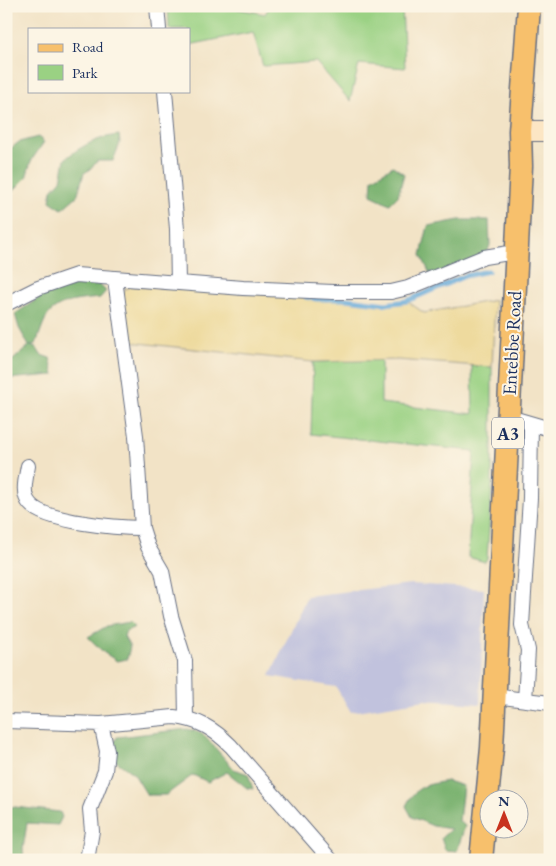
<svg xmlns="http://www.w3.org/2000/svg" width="556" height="866" font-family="'EB Garamond',serif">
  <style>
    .industrial { fill: #c1c2dd }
    .green { fill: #9ad183; stroke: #5a8070 }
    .forest { fill: #7bb371; stroke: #4b7168 }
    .sand { fill: #eeda9e; stroke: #84847e }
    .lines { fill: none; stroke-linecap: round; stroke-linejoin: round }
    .stream { stroke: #64a8d9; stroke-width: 5 }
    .street-casing { stroke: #666e82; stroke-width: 16 }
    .secondary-casing { stroke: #666e82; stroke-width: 22 }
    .primary-casing { stroke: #666e82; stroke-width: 25 }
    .street { stroke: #fff; stroke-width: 14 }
    .secondary { stroke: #fce6c4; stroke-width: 20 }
    .primary { stroke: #f7c06c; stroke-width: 22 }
    .labels { text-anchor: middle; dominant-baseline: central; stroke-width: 4; stroke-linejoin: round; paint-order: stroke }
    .shield { fill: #fcf5e5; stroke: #5e6a86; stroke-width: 1 }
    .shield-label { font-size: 18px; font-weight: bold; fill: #1b2f5e }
    .street-label { font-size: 19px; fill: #1b2f5e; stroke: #fcf5e5 }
  </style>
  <rect width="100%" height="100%" fill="#fcf5e5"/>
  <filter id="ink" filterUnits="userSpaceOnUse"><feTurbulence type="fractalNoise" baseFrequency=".02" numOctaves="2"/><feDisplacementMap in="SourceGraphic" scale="10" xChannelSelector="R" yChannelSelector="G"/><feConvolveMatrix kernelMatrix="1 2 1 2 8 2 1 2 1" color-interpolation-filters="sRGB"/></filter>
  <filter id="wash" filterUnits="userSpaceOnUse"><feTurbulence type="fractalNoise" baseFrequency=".0096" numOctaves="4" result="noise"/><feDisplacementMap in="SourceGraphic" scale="20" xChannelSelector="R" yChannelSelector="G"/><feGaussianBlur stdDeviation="1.12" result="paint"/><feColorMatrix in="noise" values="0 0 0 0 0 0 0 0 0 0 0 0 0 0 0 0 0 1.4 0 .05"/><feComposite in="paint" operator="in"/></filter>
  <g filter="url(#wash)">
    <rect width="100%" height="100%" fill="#f2e3c6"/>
    <!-- industrial -->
    <path class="industrial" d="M411,584L484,589L480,704L425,700L351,712L336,687L270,676L307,596Z"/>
    <!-- green -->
    <path class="green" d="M168,6H238V9L265,14L270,6H402L405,68L359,64L350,101L316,62L263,66L253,32L189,45V29H169Z
      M381,360V403L473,414L472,366L492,367V485L487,558L485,562L468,557L474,451L311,434L313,362Z"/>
    <!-- forest -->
    <path class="forest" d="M119,135L120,143L113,161H97L91,169L84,173L77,196L62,209L50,201L52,190L61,180L65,159C81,146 98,137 119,135Z
      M38,137L44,142L31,161L26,178L11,193L6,192V152L19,142Z
      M393,166L404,174L398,196L390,204L371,195L372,179Z
      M459,220H489L490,245L484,261L431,276L421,255L428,226Z
      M93,279L106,291L100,298C82,300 57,300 46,318C42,326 39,336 36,344L30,346L36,347L41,355L50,358L54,375L6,379V359L13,360L29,346L19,328L15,314L42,296Z
      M130,622L135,627L126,631L124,637L130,647L127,659L117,661L103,652L88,637L107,626Z
      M187,729L202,733L234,769L248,774L253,789L247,788L227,772L208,782L193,775L166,795H147L134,774L113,759L111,750L117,737Z
      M447,781L463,786L459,821L465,826L457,851L445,850L441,838L451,829L433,826L412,817L406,806C416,785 426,785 447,781Z
      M6,806L60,812L62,817L58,825L27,823L23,849L24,859L6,860Z"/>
    <!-- sand -->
    <path class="sand" d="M132,286L347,299L386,304L407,301L424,313L495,300L492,367L398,360L313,362L130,342L122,298L125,289Z"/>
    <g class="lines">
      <!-- stream -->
      <path class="stream" d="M306,297L317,299H347L386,304L407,301L465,276L488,271"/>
    </g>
  </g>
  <g filter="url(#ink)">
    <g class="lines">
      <!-- street casing -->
      <g class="street-casing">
        <path id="street" d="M157,6L159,29
          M165,91L177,229L178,283
          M115,279L136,436L142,528L148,547L162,571L171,616L185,661L186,718
          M6,304L38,288L76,275L243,288L333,292H391L408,288L484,257L516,252
          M509,417L550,429
          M28,466C26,478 21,494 30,504C45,522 118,528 142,528
          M494,696L550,703
          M525,700L528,650L522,625L530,498L531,424
          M6,721L101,724L174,717C198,719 214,729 231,746L331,860
          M87,860L92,831L90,809L105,771L107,751L101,724"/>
      </g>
      <!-- secondary casing -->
      <g class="secondary-casing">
        <path id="secondary" d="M520,131H550"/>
      </g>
      <!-- primary casing -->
      <g class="primary-casing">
        <path id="primary" d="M481,860L492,748L521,166L520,131L529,6"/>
      </g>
      <!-- street -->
      <use href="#street" class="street"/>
      <!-- secondary -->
      <use href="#secondary" class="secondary"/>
      <!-- primary -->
      <use href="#primary" class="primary"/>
    </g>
  </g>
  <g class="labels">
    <!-- shield labels -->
    <rect class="shield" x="492" y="417.5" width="32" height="31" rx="4"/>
    <g class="shield-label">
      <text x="508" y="433">A3</text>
    </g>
    <!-- street labels -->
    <g class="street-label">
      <text transform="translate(512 343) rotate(-87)">Entebbe Road</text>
    </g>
  </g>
  <!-- margin -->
  <rect width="556" height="866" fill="none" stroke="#fcf5e5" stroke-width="25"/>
  <!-- legend -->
  <rect x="28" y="28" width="162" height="65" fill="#fcf5e5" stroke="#a2a6af"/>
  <rect x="38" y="44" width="25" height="8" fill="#f7c06c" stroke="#a2a6af"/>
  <text x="72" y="52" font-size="15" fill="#1b2f5e">Road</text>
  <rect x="38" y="65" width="25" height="15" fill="#9ad183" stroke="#a2a6af"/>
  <text x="72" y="78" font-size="15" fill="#1b2f5e">Park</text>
  <!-- north arrow -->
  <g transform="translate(504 814)"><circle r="24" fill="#fcf5e5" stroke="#a2a6af"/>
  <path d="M0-4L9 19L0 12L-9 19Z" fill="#c8321e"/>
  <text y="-8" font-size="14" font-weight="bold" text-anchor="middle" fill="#1b2f5e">N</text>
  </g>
</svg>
